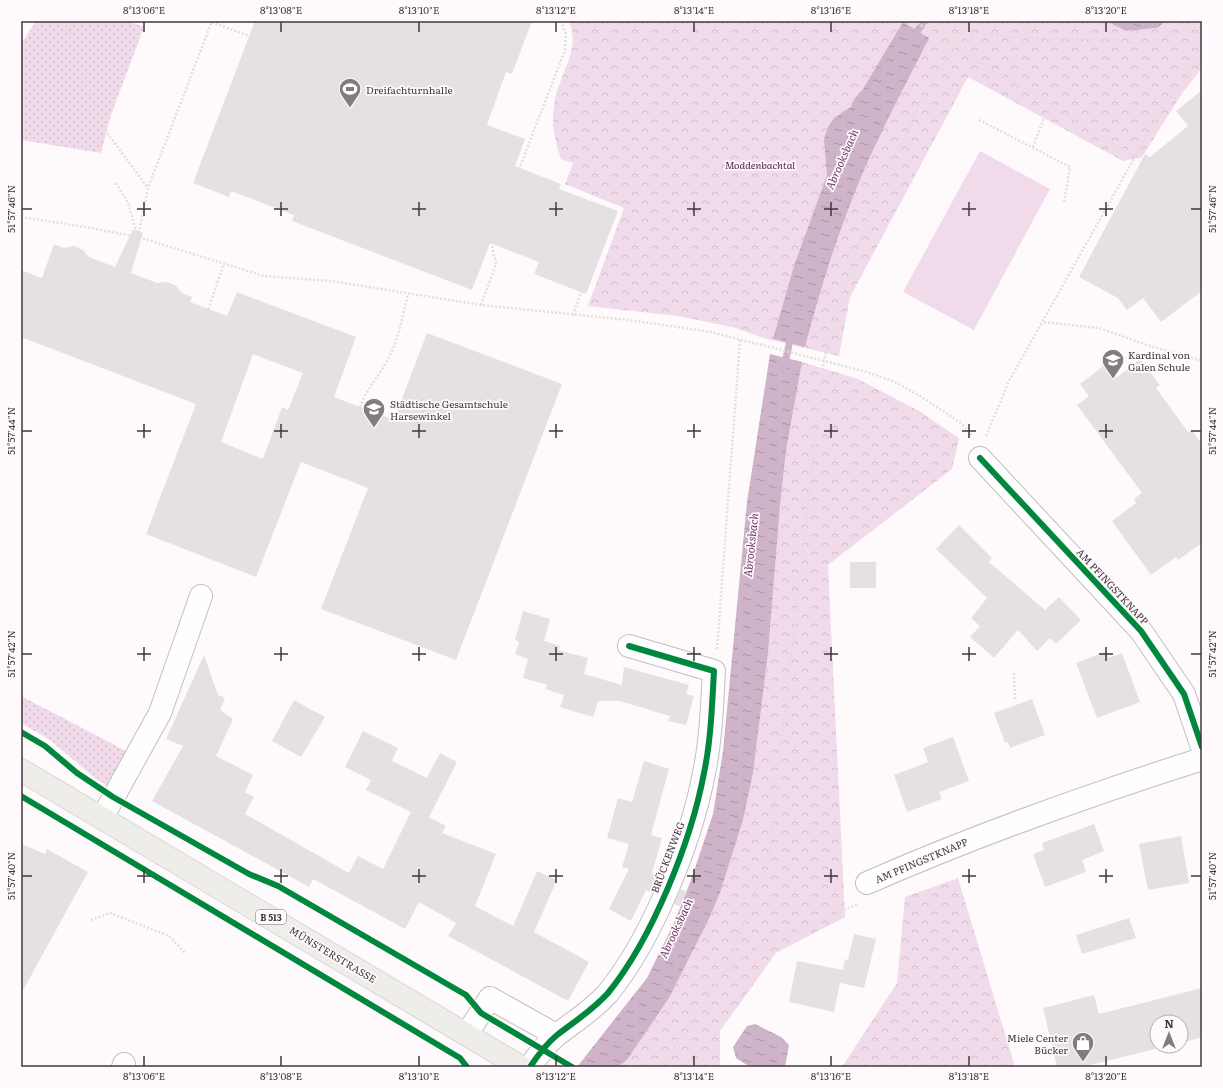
<svg xmlns="http://www.w3.org/2000/svg" width="1223" height="1088" font-family="Literata,serif">
  <style>
    .grass { fill: url(#grass-dots) }
    .park { fill: url(#park-crowns) }
    .garden { fill: #f1daea }
    .water { fill: url(#water-ripples) }
    .lines { fill: none; stroke-linecap: round; stroke-linejoin: round }
    .stream { stroke: #cfb3c8; stroke-width: 7 }
    .building { fill: #e5e0e3; fill-rule: evenodd }
    .minor-casing { stroke: #c2bec1; stroke-width: 24 }
    .major-casing { stroke: #d8d6d7; stroke-width: 24 }
    .path { stroke: #dfdfdf; stroke-width: 2.5; stroke-dasharray: 2 2; stroke-linecap: butt }
    .minor { stroke: #fffeff; stroke-width: 22 }
    .major { stroke: #eeede9; stroke-width: 22 }
    .cycleway-casing { stroke: #fff9fd; stroke-width: 8 }
    .cycleway { stroke: #00873e; stroke-width: 6 }
    .ticks { fill: none; stroke: #3e383d; stroke-width: 1.5 }
    .labels { text-anchor: middle; dominant-baseline: central; stroke-width: 3.5; stroke-linejoin: round; paint-order: stroke }
    .shield { fill: #fff9fd; stroke: #787277; stroke-width: 1 }
    .shield-label { font-size: 9px; font-weight: bold; fill: #3e383d }
    .poi-label { font-size: 10px; fill: #3e383d; stroke: #fff9fd; text-anchor: start }
    .park-label { font-size: 10px; font-style: italic; fill: #4b1c43; stroke: #fff9fd }
    .street-label { font-size: 10px; fill: #3e383d; stroke: #fff9fd }
    .water-label { font-size: 11px; font-style: italic; fill: #6a3860; stroke: #fff9fd }
    .neatline { fill: none; stroke: #3e383d; stroke-width: 1.5 }
    .ticks-label { font-size: 10px; text-anchor: middle; fill: #3e383d }
  </style>
  <defs>
    <pattern id="grass-dots" width="8" height="8" patternUnits="userSpaceOnUse"><rect width="8" height="8" fill="#f1daea"/><path d="M2 2h.1M6 6h.1" fill="none" stroke="#d0bcca" stroke-width="1.8" stroke-linecap="round"/></pattern>
    <pattern id="park-crowns" width="20" height="18" patternUnits="userSpaceOnUse"><rect width="20" height="18" fill="#f1daea"/><path d="M2 6a3 3 0 1 1 6 0M12 15a3 3 0 1 1 6 0" fill="none" stroke="#d0bcca"/></pattern>
    <pattern id="water-ripples" width="26" height="14" patternUnits="userSpaceOnUse"><rect width="26" height="14" fill="#cfb3c8"/><path d="M2 4q2-2 4 0t4 0M15 11q2-2 4 0t4 0" fill="none" stroke="#a993a4"/></pattern>
  </defs>
  <rect width="100%" height="100%" fill="#fefafc"/>
  <!-- grass -->
  <path class="grass" d="M36,21H128L144,27L111,115L101,153L21,140V44Z
    M21,696L128,752L110,787L96,779L50,740L21,723Z"/>
  <!-- park -->
  <path class="park" d="M569,21H1106L1126,31L1157,28L1166,21H1202V68L1183,92L1142,157L1123,161L968,77L850,297L839,356L763,338L736,328L678,316L588,306L624,208L565,184L573,163L561,159C555,141 551,124 554,105C557,78 582,49 569,21Z
    M802,362L858,379L919,411L959,438L952,469L828,565L845,917L776,953L720,1031V1067H618L627,1060L669,998L708,921L720,893L743,820L753,773L768,654L780,506L786,451Z
    M958,878L1015,1067H842L897,983L905,897Z"/>
  <!-- garden -->
  <path class="garden" d="M980,151L1050,189L974,330L903,292Z"/>
  <!-- water -->
  <path class="water" d="M1106,21H1166L1157,28L1126,31Z
    M903,22L929,38C906,84 881,130 861,177C838,232 820,289 805,347L773,339L794,266L827,175L824,139L828,127L834,118L851,107L855,98L863,89Z
    M770,354L802,362L786,451L780,506L768,654L753,773L743,820L720,893L708,921L669,998L627,1060L618,1067H577L647,978L674,923L691,880L713,814L723,751L747,502Z
    M755,1024L781,1037L789,1045L785,1067H750L736,1058L733,1047L747,1026Z"/>
  <g class="lines">
    <!-- stream -->
    <path class="stream" d="M913,38L924,21
      M784,368L791,335"/>
  </g>
  <!-- building -->
  <path class="building" d="M255,21H532L512,74L506,72L487,125L525,139L515,166L561,184L559,189L618,211L586,294L534,274L539,262L490,243L472,290L292,221L294,215L231,191L229,197L193,183Z
    M1202,90V291L1161,322L1143,298L1127,310L1118,298L1079,277L1145,154L1150,157L1188,126L1176,111Z
    M133,229L143,233L131,273L157,283L167,282L176,286L182,293L192,297L190,302L227,316L237,292L356,337L334,397L394,420L427,333L562,384L456,660L321,609L368,488L301,462L256,577L146,534L196,404L21,337V270L42,278L54,244L64,248L74,246L83,250L89,257L115,267ZM253,354L303,373L288,410L282,407L263,459L221,442Z
    M1140,359L1160,385L1156,388L1188,432L1192,430L1202,444V543L1178,560L1176,557L1151,575L1112,521L1136,503L1134,499L1142,493L1077,405L1089,396L1080,384L1106,364L1116,378Z
    M959,525L992,558L989,562L1045,610L1059,597L1081,620L1056,644L1050,638L1037,651L1018,630L994,658L970,637L980,626L971,618L987,598L936,549Z
    M850,562H876V588H850Z
    M523,611L550,619L544,641L560,646L558,650L588,658L584,674L622,685L624,667L689,685L686,694L694,696L686,725L668,721L670,716L620,701H598L593,717L560,707L564,695L545,689L547,685L523,678L528,659L515,654L519,642L515,640Z
    M1107,651L1109,658L1122,653L1140,702L1097,718L1076,663Z
    M204,655L218,695L225,698L220,710L233,719L216,756L253,775L245,792L254,797L245,814L349,873L358,856L383,869L411,812L366,790L371,780L345,767L363,731L398,748L392,761L427,778L440,753L457,762L429,817L446,826L442,833L496,854L475,906L513,926L537,871L557,880L534,932L589,962L568,1001L448,936L456,923L419,902L405,929L313,879L309,887L152,801L183,746L166,739Z
    M1032,699L1045,735L1010,748L1008,742L1005,743L994,713Z
    M294,700L325,717L301,757L272,741Z
    M953,737L969,781L939,792L942,799L907,812L894,775L928,762L923,748Z
    M644,761L669,769L651,835L662,838L652,873L659,877L652,893L646,890L631,921L609,909L629,869L622,867L629,844L607,838L618,798L632,802Z
    M1094,824L1104,851L1082,860L1086,872L1045,887L1033,854L1044,850L1042,843Z
    M1181,836L1189,883L1148,890L1139,844Z
    M21,844L45,854L47,849L88,872L21,994Z
    M681,889L687,892L680,906L674,904Z
    M1129,918L1136,938L1082,954L1076,935Z
    M854,934L876,939L864,988L840,983L834,1012L789,1002L797,961L843,970L845,959L848,960Z
    M1202,988V1037L1181,1043V1022H1157V1046H1167L1082,1067H1057L1043,1008L1094,995L1099,1014Z"/>
  <g class="lines">
    <!-- minor casing -->
    <g class="minor-casing">
      <path id="minor" d="M980,458L1141,631L1184,694L1202,747
        M102,818L160,713L201,596
        M867,883C976,835 1089,795 1202,759
        M467,1034L490,998L556,1035
        M123,1067L124,1064
        M530,1067C538,1055 546,1044 557,1035C575,1021 593,1010 608,993C652,939 691,842 704,773C711,740 712,705 714,671L629,646"/>
    </g>
    <!-- major casing -->
    <g class="major-casing">
      <path id="major" d="M21,770L521,1067"/>
    </g>
    <!-- path -->
    <path class="path" d="M65,21L80,68L108,134L148,188
      M208,21L249,36
      M914,21C988,66 1061,113 1135,157L1167,101L1202,53
      M955,45L980,34L1023,38L1114,40L1140,44L1202,27
      M1009,78L1023,38L1032,21
      M979,120L1070,167L1064,203
      M1033,147L1044,118L1051,107
      M116,183L128,203L138,237
      M21,217L85,227L138,237L264,276L331,281L481,305L629,320L711,332L867,372L895,382L920,396L961,423L973,436
      M138,237L148,188L212,21
      M481,305L496,264L491,242L565,50L566,34L561,21
      M207,313L224,263
      M573,315L581,292
      M1044,322L1099,328L1150,346L1202,361
      M360,407C366,390 378,377 387,361C398,341 403,316 408,294
      M986,436L1009,381L1135,157
      M717,649L740,340
      M1014,673L1015,699
      M91,920L110,913L169,936L185,953
      M727,970L761,946L856,905L857,903
      M660,1067L726,971L769,855L824,360L845,283L869,214L924,94L969,21"/>
    <!-- minor -->
    <use href="#minor" class="minor"/>
    <!-- major -->
    <use href="#major" class="major"/>
    <!-- cycleway casing -->
    <g class="cycleway-casing">
      <path id="cycleway" d="M980,458L1141,631L1184,694L1202,747
        M21,732L45,746L77,773L113,797L249,874L278,886L466,995L481,1013L572,1067
        M21,796L460,1058L467,1067
        M530,1067C538,1055 546,1044 557,1035C575,1021 593,1010 608,993C652,939 691,842 704,773C711,740 712,705 714,671L629,646"/>
    </g>
    <!-- cycleway -->
    <use href="#cycleway" class="cycleway"/>
  </g>
  <!-- ticks -->
  <path class="ticks" d="M144,22V32M281,22V32M419,22V32M556,22V32M694,22V32M831,22V32M969,22V32M1106,22V32M144,202V216M281,202V216M419,202V216M556,202V216M694,202V216M831,202V216M969,202V216M1106,202V216M22,209H32M137,209H151M274,209H288M412,209H426M549,209H563M687,209H701M824,209H838M962,209H976M1099,209H1113M1191,209H1201M144,424V438M281,424V438M419,424V438M556,424V438M694,424V438M831,424V438M969,424V438M1106,424V438M22,431H32M137,431H151M274,431H288M412,431H426M549,431H563M687,431H701M824,431H838M962,431H976M1099,431H1113M1191,431H1201M144,647V661M281,647V661M419,647V661M556,647V661M694,647V661M831,647V661M969,647V661M1106,647V661M22,654H32M137,654H151M274,654H288M412,654H426M549,654H563M687,654H701M824,654H838M962,654H976M1099,654H1113M1191,654H1201M144,869V883M281,869V883M419,869V883M556,869V883M694,869V883M831,869V883M969,869V883M1106,869V883M22,876H32M137,876H151M274,876H288M412,876H426M549,876H563M687,876H701M824,876H838M962,876H976M1099,876H1113M1191,876H1201M144,1056V1066M281,1056V1066M419,1056V1066M556,1056V1066M694,1056V1066M831,1056V1066M969,1056V1066M1106,1056V1066"/>
  <!-- icons -->
  <defs>
    <g id="stadium-pin" transform="scale(1.15)"><path d="M0 17L-7.5 6A9.5 9.5 0 1 1 7.5 6Z" fill="#817c80" stroke="#fff9fd"/><path d="M0-5a6.5 5 0 1 0 0 10a6.5 5 0 1 0 0-10ZM-3.5-1.8h7v3.6h-7Z" fill="#fff"/></g>
    <g id="school-pin" transform="scale(1.15)"><path d="M0 17L-7.5 6A9.5 9.5 0 1 1 7.5 6Z" fill="#817c80" stroke="#fff9fd"/><path d="M0-5L7-2L0 1L-7-2ZM-4 1L0 2.5L4 1V4Q0 6-4 4Z" fill="#fff"/></g>
    <g id="shop-pin" transform="scale(1.15)"><path d="M0 17L-7.5 6A9.5 9.5 0 1 1 7.5 6Z" fill="#817c80" stroke="#fff9fd"/><path d="M-5-2.5h2.3a2.7 3.5 0 0 1 5.4 0H5L5.5 6h-11ZM-1.5-2.5h3a1.5 2.3 0 0 0-3 0Z" fill="#fff"/></g>
  </defs>
  <g fill-rule="evenodd">
    <use href="#stadium-pin" x="350" y="89"/>
    <use href="#school-pin" x="1113" y="360"/>
    <use href="#school-pin" x="374" y="409"/>
    <use href="#shop-pin" x="1083" y="1043"/>
  </g>
  <g class="labels">
    <!-- shield labels -->
    <rect class="shield" x="256" y="910" width="30" height="14" rx="3"/>
    <g class="shield-label">
      <text x="271" y="917">B 513</text>
    </g>
    <!-- poi labels -->
    <g class="poi-label">
      <text x="366" y="89">Dreifachturnhalle</text>
      <text x="1128" y="354">Kardinal von<tspan x="1128" dy="12">Galen Schule</tspan></text>
      <text x="390" y="403">Städtische Gesamtschule<tspan x="390" dy="12">Harsewinkel</tspan></text>
      <text x="1068" y="1037" text-anchor="end">Miele Center<tspan x="1068" dy="12">Bücker</tspan></text>
    </g>
    <!-- park labels -->
    <g class="park-label">
      <text x="760" y="164">Moddenbachtal</text>
    </g>
    <!-- street labels -->
    <g class="street-label">
      <text transform="translate(1113 586) rotate(47)">AM PFINGSTKNAPP</text>
      <text transform="translate(667 857) rotate(-69)">BRÜCKENWEG</text>
      <text transform="translate(921 860) rotate(-23)">AM PFINGSTKNAPP</text>
      <text transform="translate(333 954) rotate(31)">MÜNSTERSTRASSE</text>
    </g>
    <!-- water labels -->
    <g class="water-label">
      <text transform="translate(841 159) rotate(-66)">Abrooksbach</text>
      <text transform="translate(750 545) rotate(-84)">Abrooksbach</text>
      <text transform="translate(675 928) rotate(-65)">Abrooksbach</text>
    </g>
  </g>
  <!-- border -->
  <rect width="1223" height="1088" fill="none" stroke="#fff9fd" stroke-width="44"/>
  <!-- north arrow -->
  <g transform="translate(1169 1034)"><circle r="19" fill="#fff9fd" stroke="#b2acb0"/>
  <path d="M0-3L7 15L0 10L-7 15Z" fill="#817c80"/>
  <text y="-6" font-size="11" font-weight="bold" text-anchor="middle" fill="#3e383d">N</text>
  </g>
  <rect x="22" y="22" width="1179" height="1044" class="neatline"/>
  <g class="ticks-label">
    <text x="144" y="14">8°13'06"E</text>
    <text x="281" y="14">8°13'08"E</text>
    <text x="419" y="14">8°13'10"E</text>
    <text x="556" y="14">8°13'12"E</text>
    <text x="694" y="14">8°13'14"E</text>
    <text x="831" y="14">8°13'16"E</text>
    <text x="969" y="14">8°13'18"E</text>
    <text x="1106" y="14">8°13'20"E</text>
    <text transform="translate(11 209) rotate(-90)" y="4">51°57'46"N</text>
    <text transform="translate(1212 209) rotate(-90)" y="4">51°57'46"N</text>
    <text transform="translate(11 431) rotate(-90)" y="4">51°57'44"N</text>
    <text transform="translate(1212 431) rotate(-90)" y="4">51°57'44"N</text>
    <text transform="translate(11 654) rotate(-90)" y="4">51°57'42"N</text>
    <text transform="translate(1212 654) rotate(-90)" y="4">51°57'42"N</text>
    <text transform="translate(11 876) rotate(-90)" y="4">51°57'40"N</text>
    <text transform="translate(1212 876) rotate(-90)" y="4">51°57'40"N</text>
    <text x="144" y="1080">8°13'06"E</text>
    <text x="281" y="1080">8°13'08"E</text>
    <text x="419" y="1080">8°13'10"E</text>
    <text x="556" y="1080">8°13'12"E</text>
    <text x="694" y="1080">8°13'14"E</text>
    <text x="831" y="1080">8°13'16"E</text>
    <text x="969" y="1080">8°13'18"E</text>
    <text x="1106" y="1080">8°13'20"E</text>
  </g>
</svg>
